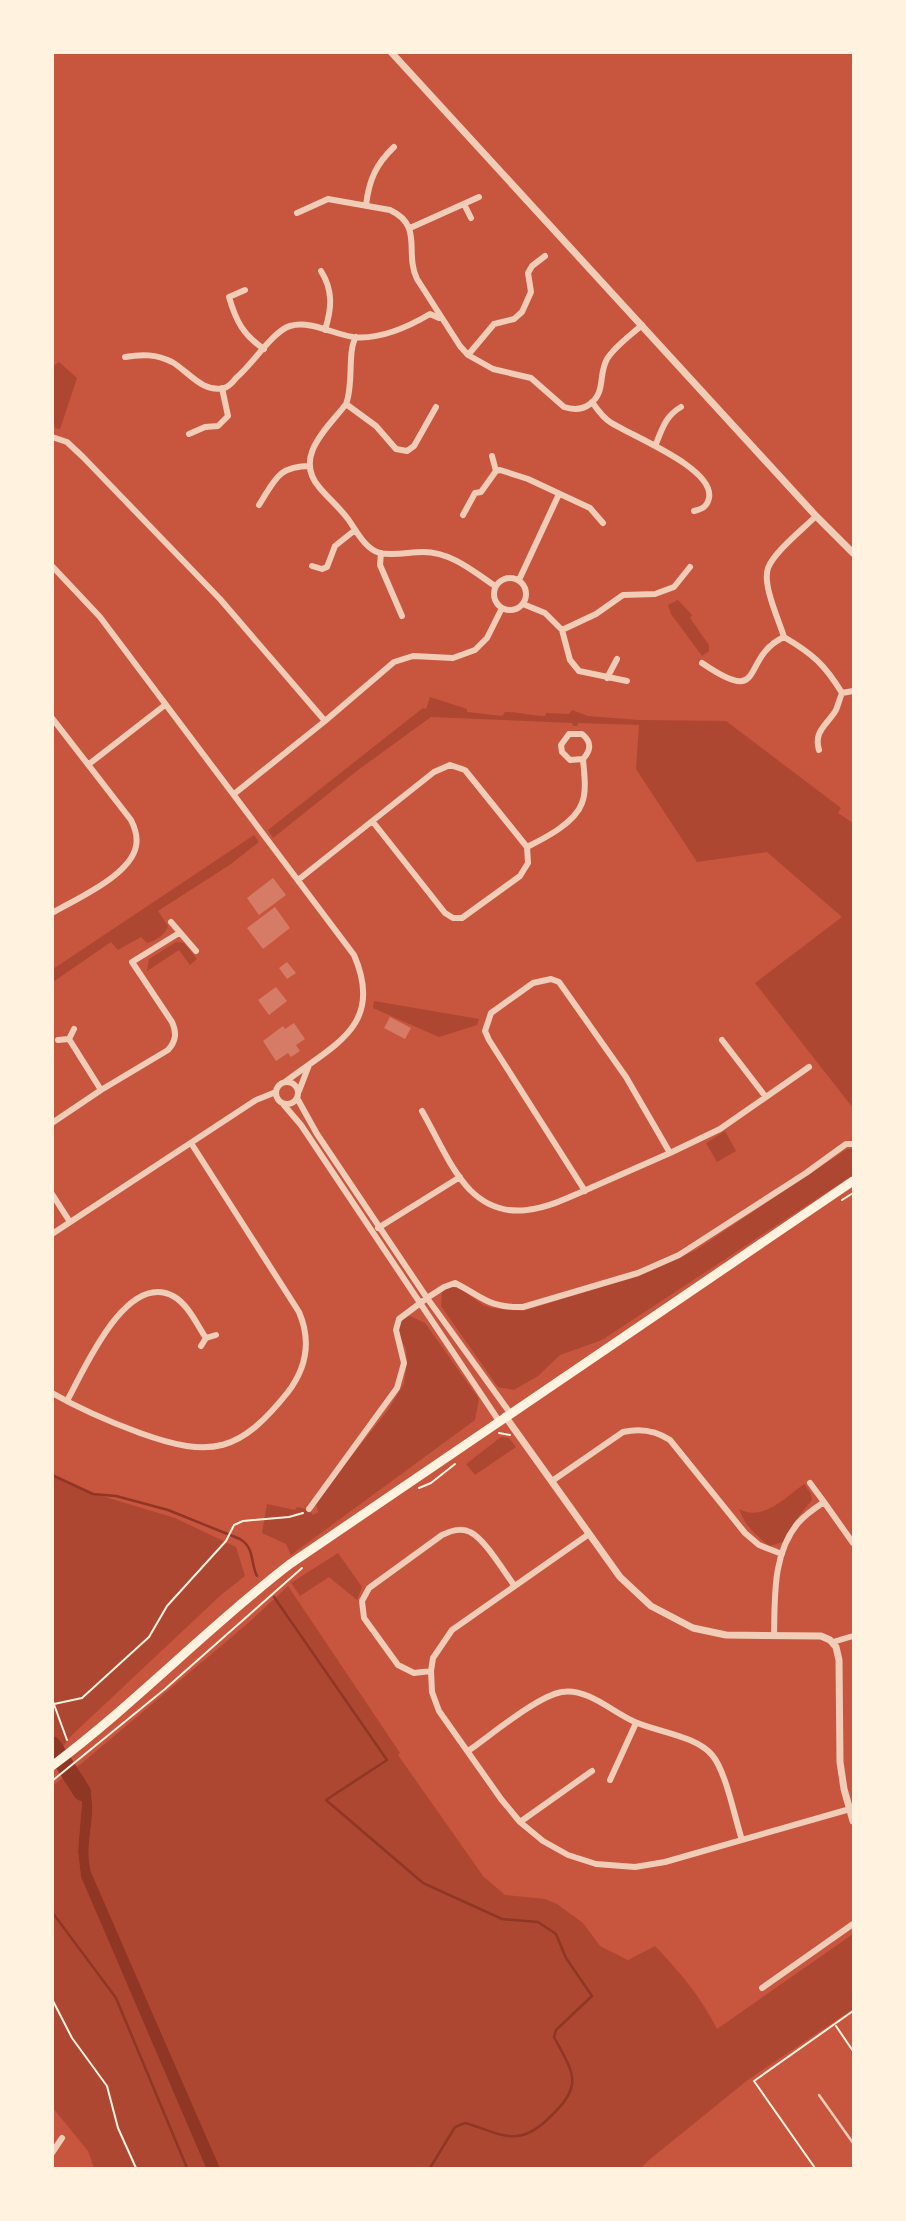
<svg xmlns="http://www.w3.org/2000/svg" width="906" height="2221" font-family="Ubuntu,sans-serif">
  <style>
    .green { fill: #ae4732 }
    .water { fill: #8f3625 }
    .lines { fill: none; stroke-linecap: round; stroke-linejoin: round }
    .stream { stroke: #8f3625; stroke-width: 2.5 }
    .river { stroke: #8f3625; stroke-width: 18 }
    .building { fill: #d67c66 }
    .path { stroke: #fff3e0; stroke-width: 2 }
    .service { stroke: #f1ccb7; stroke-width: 2.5 }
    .minor { stroke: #f1ccb7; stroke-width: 6 }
    .tertiary { stroke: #f1ccb7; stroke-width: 7 }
    .primary { stroke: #fff3e0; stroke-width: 9 }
  </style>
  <rect width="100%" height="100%" fill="#c8553d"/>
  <!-- green -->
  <path class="green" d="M59,362L77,378L60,429L55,428L52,416L53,366Z
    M678,600L692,615L690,618L709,645V651L702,656L671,614L668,605Z
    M430,697L467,709V712L502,716L505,712C519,712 531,716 545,716L546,713L569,714L572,710L588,716L639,720L726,721L841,808L838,813L853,823V1108L755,983L842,917L767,852L697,862L636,769L639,725L578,723L577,726H573L572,723L431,717L358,770L273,838L268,830L423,708L426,709Z
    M254,835L259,842L231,864L158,911L168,926C166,934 154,942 147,943L141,937L118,950L111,942L53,982V969Z
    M176,942L184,943L197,959L190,965L179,950L147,971L149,959Z
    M374,1001L479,1019L477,1025L439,1037L373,1008Z
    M725,1131L736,1151L717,1162L706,1143Z
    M847,1149H853V1175L602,1340L560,1355L538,1376L514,1390L498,1387L441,1306L442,1292L450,1286L462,1290L483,1305L492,1308L523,1311L641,1275L696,1250Z
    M410,1316L425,1323L479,1399L475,1420L291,1555L286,1544L262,1533L267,1504L295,1510L297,1507L308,1509L313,1515L318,1512L316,1503L319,1497L388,1410L404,1384L407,1363L406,1349L400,1337L398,1327L404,1318Z
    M501,1437L509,1438L516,1447L475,1475L466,1464Z
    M52,1475L89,1492L175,1518L236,1547L245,1576L221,1595L72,1735L62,1748L52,1736Z
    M804,1484L811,1494L812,1500L796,1520L783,1542L769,1546C756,1535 745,1526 739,1509C763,1522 786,1497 804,1484Z
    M338,1553L362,1587L357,1600L329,1577L300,1596L291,1583Z
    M288,1586L400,1753L398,1755L483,1876L505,1895L545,1899L557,1904L583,1923L600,1946L628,1960L655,1946C680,1972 701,1997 717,2029L853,1934V2009L749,2079L649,2160L641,2168H220L91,1872C81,1835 108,1800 76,1768L246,1625Z
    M67,1775L77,1789L82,1803L78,1851L81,1877L206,2168H94L88,2151L53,2108L52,1786Z"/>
  <!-- water -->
  <path class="water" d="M76,1768C108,1800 81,1835 91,1872L220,2168H206L81,1877L78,1851L82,1803L77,1789L67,1775Z"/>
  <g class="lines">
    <!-- stream -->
    <path class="stream" d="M52,1475L93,1494L116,1496L168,1510L240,1539C255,1548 250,1562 257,1576
      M274,1597L387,1760L326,1800L423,1883L502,1919L538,1922L556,1934L566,1958L592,1996L556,2030L554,2037C574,2074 584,2085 550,2117C542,2125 529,2135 517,2136C501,2138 481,2127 465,2123L455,2127L430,2168
      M52,1912L116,1998L187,2168"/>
    <!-- river -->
    <path class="river" d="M52,1745L82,1792"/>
  </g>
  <!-- building -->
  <path class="building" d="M273,878L286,895L259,915L247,898Z
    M275,907L290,928L263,949L247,928Z
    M287,962L296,973L287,979L279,968Z
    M276,987L287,1001L269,1015L258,1000Z
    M390,1017L411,1028L405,1039L384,1028Z
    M294,1023L305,1039L296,1045L300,1051L291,1057L288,1053L276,1061L263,1041L283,1026L285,1029Z"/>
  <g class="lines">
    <!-- path -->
    <path class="path" d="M842,1200L853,1193
      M499,1433L510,1435
      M419,1488L431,1483L455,1464
      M52,1699L67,1740
      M54,1704L82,1698L149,1637L167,1606L226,1541L234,1525L243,1521L289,1517L303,1513
      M52,1781L165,1689L302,1568
      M52,1999L72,2038L107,2086L118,2128L136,2168
      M836,2026L853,2051
      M815,2168L754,2081L853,2011"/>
    <!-- service -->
    <path class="service" d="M819,2095L853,2143"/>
    <!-- minor -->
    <path class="minor" d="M464,204L471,218
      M366,205C369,180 376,164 394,147
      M297,213L328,199L390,210C424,226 404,252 417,279L460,346L468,355L493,369L531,378L564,407C573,410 582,410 590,404C606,392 598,375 607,359C615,346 631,335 642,325
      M410,228L479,197
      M321,271C333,290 332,308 325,330
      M245,290L229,297C236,321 243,335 264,349
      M356,337C347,351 354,384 346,404C328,428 293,456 319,487C328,498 339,507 348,519C356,530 365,549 380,553C393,556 410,552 423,552C451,552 473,571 495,586
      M468,355L494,324L514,319L522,312L531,292L528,273L532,266L545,256
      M125,357C142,354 156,354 172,362C188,371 202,393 224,388C228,387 233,382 236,378C252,365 273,331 290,326C310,320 333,334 353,337C379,340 408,327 430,314L439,318
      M592,402C597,409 602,417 610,422C631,436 715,468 709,498C707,507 702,509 694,511
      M346,404L376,426L396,449L407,451L414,446L436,407
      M189,434L205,427L218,426L228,416L222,388
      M52,437L67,442L83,457L220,599L325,721
      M655,446C662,430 665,416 681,407
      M492,456L496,471
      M259,505C275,480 278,466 310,466
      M463,515L475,493L481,492L496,471L500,470L528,479L590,508L603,523
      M816,516C803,529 774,552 768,568C762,585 779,620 784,637C813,654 825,665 842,693C840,698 838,705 836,710C828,724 813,731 819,750
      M381,553L380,565L402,616
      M52,566L100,617L354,955C385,1026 333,1045 285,1082
      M312,566L322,569L327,567L335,546L355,530
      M494 594a16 16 0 1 1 32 0a16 16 0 1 1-32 0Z
      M519,580L559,494
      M523,604L545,613L562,630
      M702,663C768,708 739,658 784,637
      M607,678L617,659
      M627,681L579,671L570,660L562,630L596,614L623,595L655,594L674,587L690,567
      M842,693L853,691
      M52,718L131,820C135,828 138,837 136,846C131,875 76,899 52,913
      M89,764L165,705
      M234,794L325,721L394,662L413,656L453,658L475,650L487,638L502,608
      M373,822L445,913L453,918H462L520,876L528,863L527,847C545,838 575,823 582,803C587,790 584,773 583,759C591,750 592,742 582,734H569L561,745L562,752L570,760L583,759
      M298,880L434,772L450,765L465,770L527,847
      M171,922L196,951
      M69,1039L101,1090
      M58,1040L69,1039L74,1029
      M722,1040L765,1096
      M276 1093a11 11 0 1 1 22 0a11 11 0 1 1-22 0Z
      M299,1091L309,1065
      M297,1098L317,1134L427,1298L510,1413
      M283,1104L301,1125L499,1421
      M422,1111C437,1137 450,1169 470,1190C509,1229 554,1204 595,1186C620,1175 645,1164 670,1153L626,1077L559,982L551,979L533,983L491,1013L485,1031L489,1040L585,1191
      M52,1123L101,1090L168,1050C176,1041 177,1033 172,1022L132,962L179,933
      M670,1153L720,1129L809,1067
      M52,1194L70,1222
      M378,1228L460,1177
      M52,1234L256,1100L276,1092
      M201,1346L206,1338L216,1335
      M52,1393C80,1409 110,1422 140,1433C212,1459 240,1452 288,1392C307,1367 311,1340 299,1312L191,1143
      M67,1401C84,1370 126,1271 173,1296C188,1304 197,1325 206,1338
      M552,1481L623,1432C640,1428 655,1430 670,1440L745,1533L759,1545L782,1554
      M810,1483L824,1502
      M309,1509L397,1388L404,1363L396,1330L399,1319L427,1298L444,1287L455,1283C483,1297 488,1308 523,1307L638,1273L679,1255L806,1173L846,1144H853
      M589,1534L452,1630L433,1658L431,1671L432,1692L439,1711L501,1799L520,1822L543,1841L568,1855L596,1864L635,1867L665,1862L850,1809
      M774,1636C775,1599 772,1554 798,1523C805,1515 815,1508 824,1502L853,1543
      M833,1642L853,1636
      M431,1671L414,1673L398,1665L364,1618L362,1601L369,1588L442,1535C451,1531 461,1527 470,1532C485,1539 504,1572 514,1585
      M468,1751C490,1736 537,1696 562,1692C588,1688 612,1712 635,1722C658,1732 696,1736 712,1755C726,1771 735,1819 742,1840
      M610,1780L636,1723
      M520,1822L592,1771
      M762,1988L853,1924
      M52,2153L62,2138"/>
    <!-- tertiary -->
    <path class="tertiary" d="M391,52L816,516L853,553
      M505,1416L620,1577L651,1606L693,1628L726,1635L821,1636L830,1640L836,1647L839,1660L840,1762L844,1789L853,1821"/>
    <!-- primary -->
    <path class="primary" d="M52,1766C136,1703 208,1627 290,1564L853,1181"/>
  </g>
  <!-- border -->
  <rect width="906" height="2221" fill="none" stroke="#fff3e0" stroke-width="108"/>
</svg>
